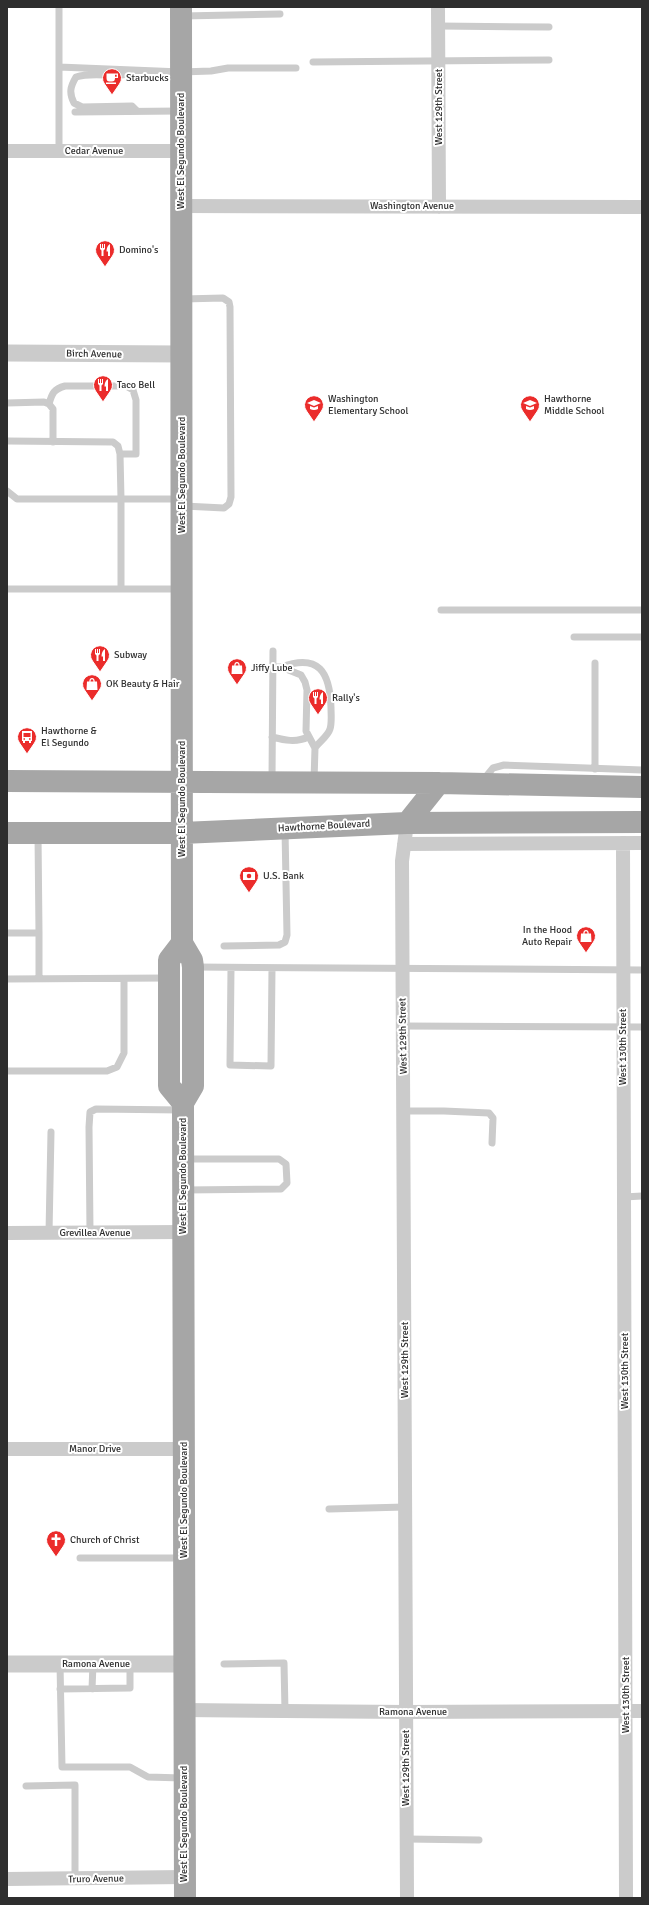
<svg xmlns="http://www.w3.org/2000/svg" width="649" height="1905" font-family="Signika,sans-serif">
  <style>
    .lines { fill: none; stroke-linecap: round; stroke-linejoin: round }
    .service { stroke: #cbcbcb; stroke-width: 7 }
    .minor { stroke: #cbcbcb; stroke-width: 14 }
    .tertiary { stroke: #cbcbcb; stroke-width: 17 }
    .primary { stroke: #a6a6a6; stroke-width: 22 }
    .labels { text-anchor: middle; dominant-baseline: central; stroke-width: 4; stroke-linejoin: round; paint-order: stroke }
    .poi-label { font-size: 10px; fill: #2e2e2e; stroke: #fff; text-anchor: start }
    .street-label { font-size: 10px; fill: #2e2e2e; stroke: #fff }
  </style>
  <rect width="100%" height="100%" fill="#fff"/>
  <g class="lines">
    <!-- service -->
    <path class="service" d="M183,16L280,14
      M439,26L549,27
      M313,62L549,60
      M59,67L181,72L211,71L228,68H296
      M137,111L132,106L82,107L74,103C69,93 70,87 76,77C96,71 118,80 137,71
      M75,112L179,111
      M59,151V7
      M183,299L223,298L229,302L230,307L231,497L229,504L224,508L184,506
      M7,403L44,402L49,404L53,409V442
      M49,404C52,393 54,389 65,386H126L133,390L136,400V454H120
      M7,441L113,442L118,446L120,454L121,499V589
      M7,491L17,499H179
      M7,589H180
      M441,610H642
      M574,637H642
      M595,663V769
      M273,667H281L301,675L305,682L307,690L306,731L315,748L314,781
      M281,667C319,653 330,672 331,708C331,714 332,723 330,729C328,736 319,742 315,748
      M272,737C284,740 296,743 308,737
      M272,779L273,651
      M484,779L493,768L504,765L642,770
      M7,933H39L38,835
      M39,933V978
      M224,946L279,945L285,942L287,935L285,830
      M195,967L642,970
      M231,968L230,1065L271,1066L272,968
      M7,979L167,978
      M403,1026L642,1027
      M7,1071H107L117,1067L124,1053V979
      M404,1111H444L489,1113L493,1118L492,1143
      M185,1159H279L286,1164L287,1183L281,1189L185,1190
      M624,1197L642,1196
      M90,1232L89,1127L90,1112L96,1109L181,1110
      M49,1233L51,1132
      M329,1509L405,1507
      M80,1558H182
      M60,1664L62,1767H130L148,1777L182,1778
      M224,1664L284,1663L285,1711
      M60,1689L130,1688V1664
      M92,1689L93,1664
      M26,1786L75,1785V1879
      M407,1839L479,1840"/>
    <!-- minor -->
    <path class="minor" d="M438,7L439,207
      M7,151H181
      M181,206L642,207
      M623,843L626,1898
      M404,844L642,843
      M7,1233L183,1232
      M7,1449H184
      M184,1710L406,1712L642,1711
      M7,1879L185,1877
      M407,1898L402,861L407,823"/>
    <!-- tertiary -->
    <path class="tertiary" d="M7,353L182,354
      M7,1664H184"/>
    <!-- primary -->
    <path class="primary" d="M181,7L182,943L192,960L193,967V1086L183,1103V1110L185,1898
      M7,781L439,783L642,787
      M407,823L439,783
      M7,833H182L407,823L642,822
      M182,943L169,960V1086L183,1103"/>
  </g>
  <!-- icons -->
  <defs>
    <g id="cafe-pin" transform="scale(1)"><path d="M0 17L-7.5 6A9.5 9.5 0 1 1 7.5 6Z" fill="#eb2c2b" stroke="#fff"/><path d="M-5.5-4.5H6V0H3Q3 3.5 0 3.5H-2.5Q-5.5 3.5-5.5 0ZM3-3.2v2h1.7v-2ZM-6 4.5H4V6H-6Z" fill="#fff"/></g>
    <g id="restaurant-pin" transform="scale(1)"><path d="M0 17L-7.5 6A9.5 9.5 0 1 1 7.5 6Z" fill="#eb2c2b" stroke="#fff"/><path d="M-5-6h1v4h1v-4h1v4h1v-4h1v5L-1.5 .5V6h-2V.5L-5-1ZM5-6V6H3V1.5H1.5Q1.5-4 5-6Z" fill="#fff"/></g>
    <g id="school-pin" transform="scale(1)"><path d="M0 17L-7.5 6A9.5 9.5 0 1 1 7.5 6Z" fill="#eb2c2b" stroke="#fff"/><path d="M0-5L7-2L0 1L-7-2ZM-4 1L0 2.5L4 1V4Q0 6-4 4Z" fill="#fff"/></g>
    <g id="shop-pin" transform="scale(1)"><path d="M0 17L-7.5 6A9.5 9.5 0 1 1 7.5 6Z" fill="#eb2c2b" stroke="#fff"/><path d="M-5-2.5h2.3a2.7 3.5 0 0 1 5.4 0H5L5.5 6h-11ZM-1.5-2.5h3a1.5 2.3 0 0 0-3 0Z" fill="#fff"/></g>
    <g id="bus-pin" transform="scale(1)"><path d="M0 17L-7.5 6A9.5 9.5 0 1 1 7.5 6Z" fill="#eb2c2b" stroke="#fff"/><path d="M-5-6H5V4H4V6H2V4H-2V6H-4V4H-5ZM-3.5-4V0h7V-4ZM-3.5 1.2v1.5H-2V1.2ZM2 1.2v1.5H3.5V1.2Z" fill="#fff"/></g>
    <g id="bank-pin" transform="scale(1)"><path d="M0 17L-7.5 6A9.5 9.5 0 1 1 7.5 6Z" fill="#eb2c2b" stroke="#fff"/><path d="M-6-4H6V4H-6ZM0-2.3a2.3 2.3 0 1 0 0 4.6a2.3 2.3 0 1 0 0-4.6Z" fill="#fff"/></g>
    <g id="church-pin" transform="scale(1)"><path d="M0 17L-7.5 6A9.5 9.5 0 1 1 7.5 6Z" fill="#eb2c2b" stroke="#fff"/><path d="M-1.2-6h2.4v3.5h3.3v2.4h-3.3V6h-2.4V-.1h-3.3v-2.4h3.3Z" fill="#fff"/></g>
  </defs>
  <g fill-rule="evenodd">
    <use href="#cafe-pin" x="112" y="78"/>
    <use href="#restaurant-pin" x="105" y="250"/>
    <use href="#restaurant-pin" x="103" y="385"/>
    <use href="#school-pin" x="314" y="405"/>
    <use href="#school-pin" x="530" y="405"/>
    <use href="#restaurant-pin" x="100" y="655"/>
    <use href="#shop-pin" x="237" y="668"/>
    <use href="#shop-pin" x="92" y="684"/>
    <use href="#restaurant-pin" x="318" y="698"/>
    <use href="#bus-pin" x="27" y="737"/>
    <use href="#bank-pin" x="249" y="876"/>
    <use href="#shop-pin" x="586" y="936"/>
    <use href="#church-pin" x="56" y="1540"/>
  </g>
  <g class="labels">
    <!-- poi labels -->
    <g class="poi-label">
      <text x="126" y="78">Starbucks</text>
      <text x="119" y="250">Domino's</text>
      <text x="117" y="385">Taco Bell</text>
      <text x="328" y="399">Washington<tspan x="328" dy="12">Elementary School</tspan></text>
      <text x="544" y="399">Hawthorne<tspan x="544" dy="12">Middle School</tspan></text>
      <text x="114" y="655">Subway</text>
      <text x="251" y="668">Jiffy Lube</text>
      <text x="106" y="684">OK Beauty &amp; Hair</text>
      <text x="332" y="698">Rally's</text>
      <text x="41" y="731">Hawthorne &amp;<tspan x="41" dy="12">El Segundo</tspan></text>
      <text x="263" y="876">U.S. Bank</text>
      <text x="572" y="930" text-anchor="end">In the Hood<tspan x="572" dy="12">Auto Repair</tspan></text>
      <text x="70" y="1540">Church of Christ</text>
    </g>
    <!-- street labels -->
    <g class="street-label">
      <text transform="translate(439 107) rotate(-90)">West 129th Street</text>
      <text x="94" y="151">Cedar Avenue</text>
      <text transform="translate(181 151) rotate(-90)">West El Segundo Boulevard</text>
      <text x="412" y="206">Washington Avenue</text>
      <text transform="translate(94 354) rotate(1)">Birch Avenue</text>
      <text transform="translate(182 475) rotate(-90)">West El Segundo Boulevard</text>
      <text transform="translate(182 799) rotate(-90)">West El Segundo Boulevard</text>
      <text transform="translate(324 826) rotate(-3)">Hawthorne Boulevard</text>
      <text transform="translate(403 1036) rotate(-91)">West 129th Street</text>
      <text transform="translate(623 1047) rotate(-90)">West 130th Street</text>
      <text transform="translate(183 1176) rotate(-90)">West El Segundo Boulevard</text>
      <text x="95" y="1233">Grevillea Avenue</text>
      <text transform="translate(405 1360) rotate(-90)">West 129th Street</text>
      <text transform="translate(625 1371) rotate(-90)">West 130th Street</text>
      <text x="95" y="1449">Manor Drive</text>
      <text transform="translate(184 1500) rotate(-90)">West El Segundo Boulevard</text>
      <text x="96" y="1664">Ramona Avenue</text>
      <text transform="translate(626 1695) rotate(-90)">West 130th Street</text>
      <text x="413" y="1712">Ramona Avenue</text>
      <text transform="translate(406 1768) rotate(-90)">West 129th Street</text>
      <text transform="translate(184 1824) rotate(-90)">West El Segundo Boulevard</text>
      <text transform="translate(96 1879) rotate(-1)">Truro Avenue</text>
    </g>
  </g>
  <!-- border -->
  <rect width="649" height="1905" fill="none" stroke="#2e2e2e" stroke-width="16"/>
</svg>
